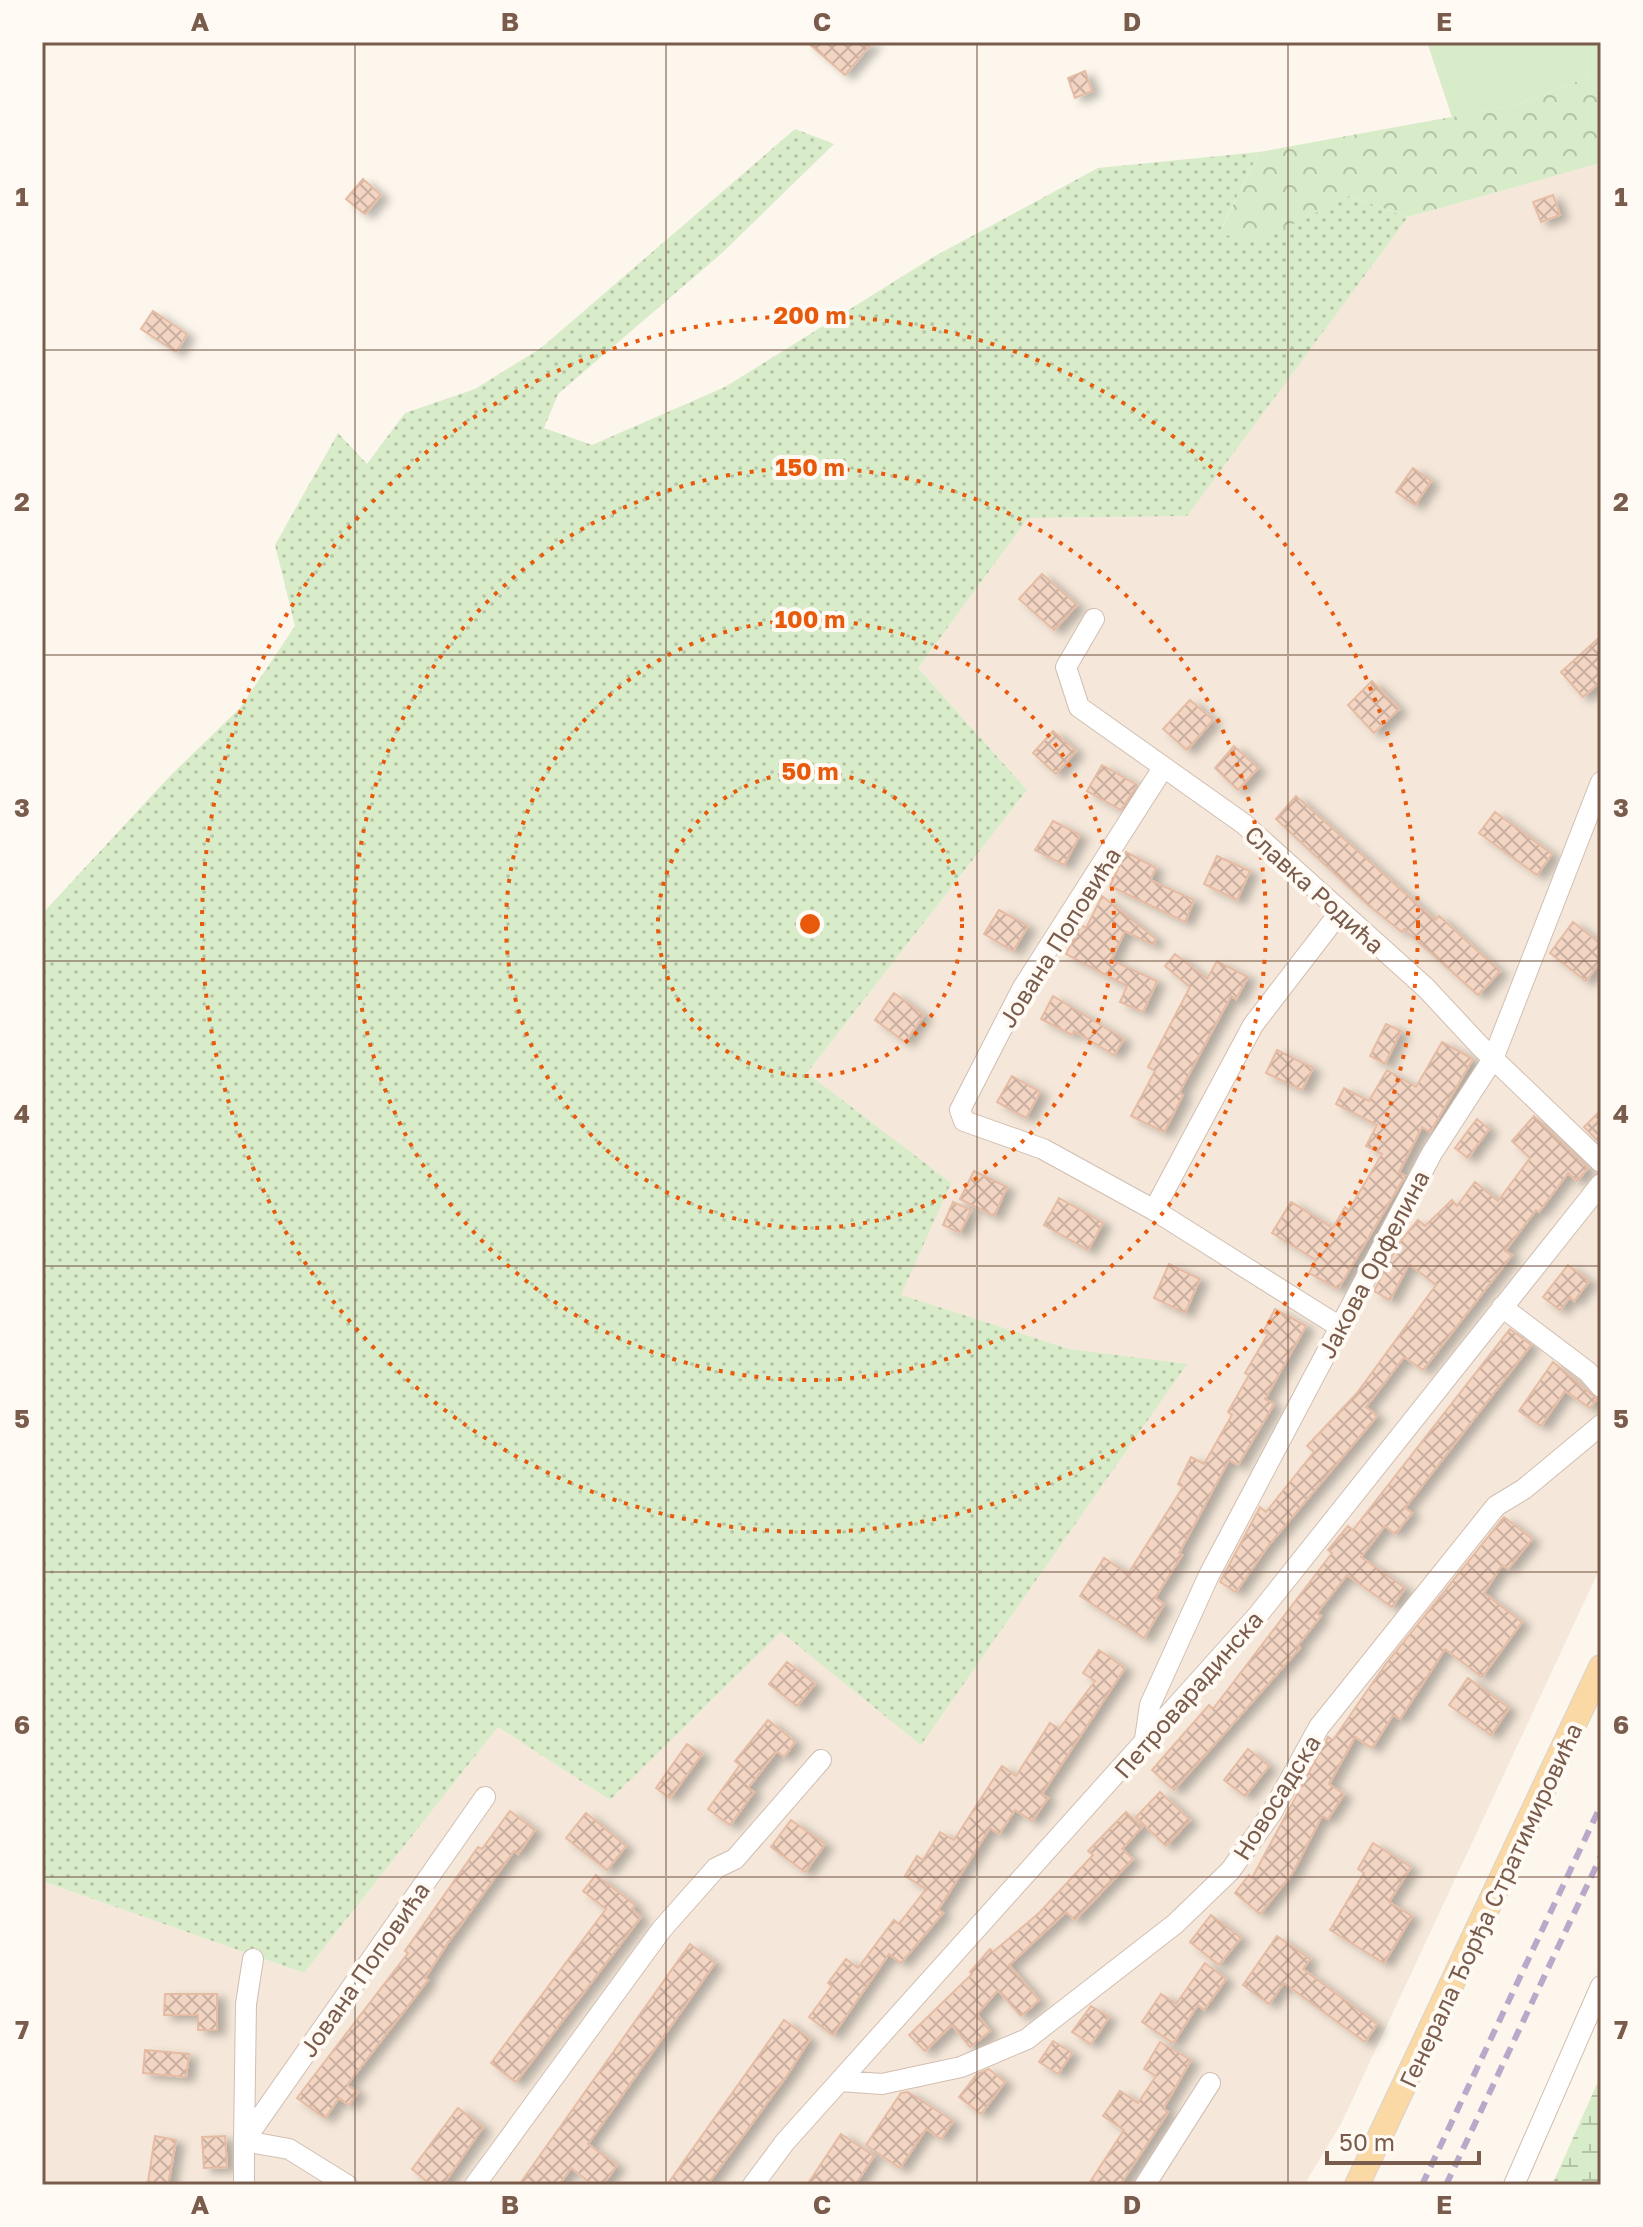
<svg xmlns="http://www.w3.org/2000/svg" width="1643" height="2227" font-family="'Golos Text',sans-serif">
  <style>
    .residential { fill: #f5e8da }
    .grass { fill: url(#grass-dots) }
    .forest { fill: url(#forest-crowns) }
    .wetland { fill: url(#wetland-marsh) }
    .green { fill: #d8ecc9 }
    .building { fill: url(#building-cross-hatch); stroke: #e6bba3; stroke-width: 2; filter: url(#shadow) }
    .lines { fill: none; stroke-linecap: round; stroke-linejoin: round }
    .minor-casing { stroke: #d1beb0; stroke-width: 22 }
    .major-casing { stroke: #dad1cd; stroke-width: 26 }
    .minor { stroke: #fff; stroke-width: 20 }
    .major { stroke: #fbd9a5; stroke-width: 24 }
    .rail { stroke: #b9a8c9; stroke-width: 6; stroke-dasharray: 12 8; stroke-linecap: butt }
    .grid { fill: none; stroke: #7a5c4d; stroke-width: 2; stroke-opacity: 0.55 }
    .ring { fill: none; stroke: #e8590c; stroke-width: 4; stroke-dasharray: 4 8 }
    .labels { text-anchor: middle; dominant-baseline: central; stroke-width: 8; stroke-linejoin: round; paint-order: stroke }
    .street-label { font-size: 24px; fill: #7a5c4d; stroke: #fffaf3 }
    .centre { fill: #e8590c; stroke: #fffaf3; stroke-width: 4 }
    .ring-label { font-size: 24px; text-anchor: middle; font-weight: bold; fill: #e8590c; stroke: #fffaf3; stroke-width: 8; stroke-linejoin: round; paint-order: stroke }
    .neatline { fill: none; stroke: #7a5c4d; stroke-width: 3 }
    .grid-label { font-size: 26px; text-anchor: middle; font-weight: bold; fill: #7a5c4d }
  </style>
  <defs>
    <pattern id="grass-dots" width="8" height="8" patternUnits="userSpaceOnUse" patternTransform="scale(2)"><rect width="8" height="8" fill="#d8ecc9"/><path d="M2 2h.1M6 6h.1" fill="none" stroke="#b4c2a5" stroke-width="1.8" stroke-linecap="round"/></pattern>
    <pattern id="forest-crowns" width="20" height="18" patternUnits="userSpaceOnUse" patternTransform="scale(2)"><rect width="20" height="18" fill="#d8ecc9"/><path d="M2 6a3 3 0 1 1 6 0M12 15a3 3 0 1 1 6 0" fill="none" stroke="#b4c2a5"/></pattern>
    <pattern id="wetland-marsh" width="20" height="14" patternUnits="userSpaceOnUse" patternTransform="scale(2)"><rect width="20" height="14" fill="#d8ecc9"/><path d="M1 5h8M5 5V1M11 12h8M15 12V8" fill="none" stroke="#b4c2a5"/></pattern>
    <pattern id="building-cross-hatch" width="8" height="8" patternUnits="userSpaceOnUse" patternTransform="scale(2)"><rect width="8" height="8" fill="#f3d5c3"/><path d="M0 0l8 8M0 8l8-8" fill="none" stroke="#cab0a1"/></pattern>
    <filter id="shadow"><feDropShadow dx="8" dy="4.5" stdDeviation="4" flood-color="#0004"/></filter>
  </defs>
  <rect width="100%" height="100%" fill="#fdf6ec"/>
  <!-- residential -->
  <path class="residential" d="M1601,163V1566L1341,2124L1304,2185H42V1881L304,1973L498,1727L610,1800L781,1632L921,1744L1186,1365L1069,1349L900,1295L950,1183L807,1073L1027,790L918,668L1028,518L1187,515L1408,217Z"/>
  <!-- grass -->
  <path class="grass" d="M795,129L834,144L722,253L558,394L544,428L592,445L725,387L935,256L1098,168L1259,152L1219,233L1258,241L1349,196L1408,217L1187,516L1028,518L918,668L1027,790L807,1073L951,1183L901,1295L1069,1349L1187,1364L921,1745L781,1632L610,1800L498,1727L304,1973L42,1881V914L170,776L240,708L295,626L275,545L338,433L367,464L405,413L475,389L541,348Z"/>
  <!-- forest -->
  <path class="forest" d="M1601,72V163L1408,217L1349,196L1259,241L1219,234L1259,152L1517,105Z"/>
  <!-- wetland -->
  <path class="wetland" d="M1601,2075V2185H1552Z"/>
  <!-- green -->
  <path class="green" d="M1427,42H1601V72L1517,105L1452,117Z"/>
  <!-- building -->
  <path class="building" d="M807,42H873L845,75Z
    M1085,71L1092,91L1075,98L1068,78Z
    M363,179L381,195L365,214L346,199Z
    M1553,195L1560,215L1541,222L1533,202Z
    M153,311L187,334L176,352L141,329Z
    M1413,468L1431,481L1415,505L1396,492Z
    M1042,574L1077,605L1054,630L1019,599Z
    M1601,636V681L1583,697L1561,672Z
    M1372,681L1399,709L1374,733L1348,705Z
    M1190,700L1213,720L1187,750L1163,729Z
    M1053,731L1076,751L1056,774L1033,753Z
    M1234,746L1258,768L1238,790L1215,768Z
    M1102,765L1137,785L1121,810L1087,791Z
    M1296,796L1435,920L1439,916L1500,971L1478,995L1404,929L1402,932L1367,904L1276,819Z
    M1495,812L1552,854L1537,875L1479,833Z
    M1053,821L1080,835L1064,865L1035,850Z
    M1126,852L1156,868L1150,880L1194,900L1185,922L1110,886Z
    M1217,856L1250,871L1237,900L1204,884Z
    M1102,896L1156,939L1153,945L1125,931L1111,960L1157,981L1143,1012L1120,1002L1127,986L1066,954L1081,925L1086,928Z
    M999,910L1028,926L1013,951L984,934Z
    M1573,922L1601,944V961L1586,981L1550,953Z
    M1175,954L1207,979L1217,961L1248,977L1236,999L1231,996L1204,1046L1179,1093L1183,1095L1164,1132L1131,1116L1155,1071L1148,1067L1190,987L1165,966Z
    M894,993L924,1015L905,1042L875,1020Z
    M1053,996L1124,1039L1114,1055L1074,1031L1072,1035L1041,1019Z
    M1386,1024L1401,1031L1385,1064L1370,1056Z
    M1442,1042L1473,1059L1430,1132L1422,1127L1399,1172L1405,1176L1338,1289L1309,1273L1316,1260L1272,1233L1291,1202L1333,1228L1345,1207L1349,1210L1382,1154L1366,1146L1377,1125L1336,1104L1344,1088L1369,1101L1387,1070L1416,1087Z
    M1277,1050L1313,1068L1302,1090L1266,1073Z
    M1012,1076L1040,1092L1026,1118L997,1102Z
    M1601,1110V1144L1584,1127Z
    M1534,1116L1588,1168L1577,1181L1568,1173L1539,1212L1536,1210L1505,1251L1512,1255L1423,1370L1404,1357L1366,1407L1377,1416L1268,1546L1236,1592L1220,1582L1260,1507L1266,1512L1314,1452L1307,1446L1357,1393L1436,1285L1409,1264L1390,1300L1374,1291L1398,1244L1418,1220L1425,1226L1452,1200L1457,1206L1475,1182L1498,1201L1530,1158L1512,1141Z
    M1477,1119L1489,1129L1468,1158L1455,1148Z
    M974,1171L1007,1187L994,1216L960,1199Z
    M1059,1198L1103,1223L1088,1250L1044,1225Z
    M953,1202L971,1210L960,1233L943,1225Z
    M1169,1264L1200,1279L1185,1313L1154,1298Z
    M1568,1265L1589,1281L1574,1301L1570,1297L1560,1310L1543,1297Z
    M1275,1309L1306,1326L1265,1399L1274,1404L1238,1465L1229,1460L1179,1553L1182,1555L1155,1598L1164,1604L1144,1638L1080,1596L1104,1558L1128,1574L1183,1487L1178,1484L1191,1457L1204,1464L1232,1415L1228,1412L1249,1375L1245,1373L1268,1334L1263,1332Z
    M1510,1329L1531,1345L1405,1508L1412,1513L1395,1534L1385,1526L1361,1557L1405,1588L1392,1607L1347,1575L1317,1613L1321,1616L1298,1645L1300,1648L1174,1790L1152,1770L1209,1705L1213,1709L1332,1553L1328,1550L1348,1526L1353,1530Z
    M1553,1362L1597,1399L1590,1408L1565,1391L1541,1426L1519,1411Z
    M1504,1517L1532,1539L1508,1569L1502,1565L1484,1593L1522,1622L1482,1677L1445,1649L1400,1719L1393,1715L1372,1748L1355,1737L1329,1784L1344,1794L1328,1819L1322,1816L1292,1874L1260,1914L1235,1893L1249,1875L1252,1878L1328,1737L1333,1740L1385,1665Z
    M1099,1650L1125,1668L1042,1794L1048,1798L1032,1821L1015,1810L999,1834L990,1828L938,1910L943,1913L901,1963L889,1954L833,2035L809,2017L832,1986L828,1983L846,1959L858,1968L894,1920L899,1924L926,1889L905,1876L917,1856L923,1860L940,1832L954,1840L1002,1766L1016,1776L1050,1723L1059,1729L1095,1681L1083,1673Z
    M787,1662L815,1684L797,1706L769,1684Z
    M1468,1678L1509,1708L1491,1735L1449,1705Z
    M768,1720L795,1742L784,1757L777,1751L748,1788L754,1792L730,1825L708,1809L740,1765L735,1761Z
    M687,1744L702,1754L670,1798L656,1788Z
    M1248,1749L1269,1766L1245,1796L1224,1780Z
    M1160,1792L1190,1820L1166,1846L1136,1817Z
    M510,1811L535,1830L518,1854L514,1851L447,1944L425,1978L428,1980L347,2085L358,2092L349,2105L339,2098L325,2118L297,2098L408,1953L405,1951L478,1847L482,1849Z
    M1126,1812L1142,1827L1122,1849L1133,1859L1075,1920L1066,1912L1009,1965L1039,2000L1021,2016L998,1990L977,2014L990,2031L970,2047L952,2025L925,2051L909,2035L972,1974L970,1972L990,1949L993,1952L1039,1913L1093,1855L1088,1851Z
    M586,1813L626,1846L607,1870L566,1838Z
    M791,1820L825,1844L805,1872L771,1847Z
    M1373,1843L1411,1867L1389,1902L1412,1916L1384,1963L1330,1930L1364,1873L1358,1869Z
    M596,1875L635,1905L632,1909L641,1917L516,2082L491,2063L606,1909L583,1891Z
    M1211,1915L1241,1938L1219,1965L1190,1942Z
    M1277,1936L1310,1959L1303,1969L1377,2024L1365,2042L1284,1983L1269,2004L1243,1985Z
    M690,1944L715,1963L588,2144L617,2165L603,2185H593L571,2168L559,2185H519Z
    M1205,1963L1226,1979L1204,2010L1198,2005L1173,2043L1142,2022L1161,1994L1176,2004Z
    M165,1994H217V2030H198V2015H164Z
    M1091,2006L1109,2017L1091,2044L1072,2032Z
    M784,2020L810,2039L788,2074L707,2185H667Z
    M1053,2041L1072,2053L1058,2074L1039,2062Z
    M1160,2042L1191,2060L1163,2109L1168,2112L1120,2185H1088L1124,2130L1103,2116L1120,2091L1138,2103L1156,2076L1144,2069Z
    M145,2050L189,2054L186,2077L143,2073Z
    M989,2069L1005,2082L981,2114L959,2097L977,2074Z
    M908,2092L953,2121L941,2139L926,2129L900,2168L866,2145L901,2093Z
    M458,2108L483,2127L443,2185H431L412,2169Z
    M841,2134L874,2156L855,2185H807Z
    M155,2136L176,2140L168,2185L148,2182Z
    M225,2136L227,2167L204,2168L202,2137Z"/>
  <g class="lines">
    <!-- minor casing -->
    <g class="minor-casing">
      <path id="minor" d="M1094,619L1066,667L1079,707L1244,824L1426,988L1480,1046L1601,1162
        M1163,768L1022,989L960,1110L964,1121L1043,1149L1154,1210L1340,1327
        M1154,1210L1253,1025L1340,912
        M1502,1307L1588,1372L1601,1387
        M1144,1746L1150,1705L1209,1575L1432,1153L1493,1059L1601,782
        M253,1959L246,2004L244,2141L289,2149L347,2185
        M840,2081L882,2084L961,2067L1027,2039L1175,1924L1230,1871L1271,1814L1319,1727L1496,1506L1524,1489L1601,1425
        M244,2185V2141L485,1797
        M475,2185L662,1929L716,1868L735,1859L821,1760
        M753,2185L785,2142L1258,1615L1601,1184
        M1145,2185L1210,2083
        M1514,2185L1601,1986"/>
    </g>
    <!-- major casing -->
    <g class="major-casing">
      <path id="major" d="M1357,2185L1601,1667"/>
    </g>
    <!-- minor -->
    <use href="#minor" class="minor"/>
    <!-- major -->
    <use href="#major" class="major"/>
    <!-- rail -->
    <path class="rail" d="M1422,2185L1601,1805
      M1446,2185L1601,1856"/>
  </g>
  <!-- grid -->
  <path class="grid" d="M355,42V2185M666,42V2185M977,42V2185M1288,42V2185M42,350H1601M42,655H1601M42,961H1601M42,1266H1601M42,1572H1601M42,1877H1601"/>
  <!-- distance rings -->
  <g class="ring">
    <circle cx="810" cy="924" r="152"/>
    <circle cx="810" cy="924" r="304"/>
    <circle cx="810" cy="924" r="456"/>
    <circle cx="810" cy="924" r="608"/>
  </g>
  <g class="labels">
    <!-- street labels -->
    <g class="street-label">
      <text transform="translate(1315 889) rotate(42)">Славка Родића</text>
      <text transform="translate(1059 937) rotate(-58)">Јована Поповића</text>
      <text transform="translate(1373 1264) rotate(-62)">Јакова Орфелина</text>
      <text transform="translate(1188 1694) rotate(-49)">Петроварадинска</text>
      <text transform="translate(1276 1797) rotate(-58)">Новосадска</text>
      <text transform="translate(1490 1905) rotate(-65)">Генерала Ђорђа Стратимировића</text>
      <text transform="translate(364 1969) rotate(-55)">Јована Поповића</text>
    </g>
  </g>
  <circle cx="810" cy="924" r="12" class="centre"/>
  <g class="ring-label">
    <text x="810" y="324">200 m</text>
    <text x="810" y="476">150 m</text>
    <text x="810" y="628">100 m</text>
    <text x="810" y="780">50 m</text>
  </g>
  <!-- border -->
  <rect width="1643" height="2227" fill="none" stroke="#fffaf3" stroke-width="88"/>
  <!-- scale -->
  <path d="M1327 2151v12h152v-12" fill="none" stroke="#7a5c4d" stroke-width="4"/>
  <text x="1339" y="2151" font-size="24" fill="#7a5c4d" stroke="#fffaf3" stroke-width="6" paint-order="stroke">50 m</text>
  <rect x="44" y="44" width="1555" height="2139" class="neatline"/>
  <g class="grid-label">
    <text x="200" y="31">A</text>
    <text x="510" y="31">B</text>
    <text x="822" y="31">C</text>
    <text x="1132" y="31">D</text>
    <text x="1444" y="31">E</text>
    <text x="22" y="206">1</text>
    <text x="1621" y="206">1</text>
    <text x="22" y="511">2</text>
    <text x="1621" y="511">2</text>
    <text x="22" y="817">3</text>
    <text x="1621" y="817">3</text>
    <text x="22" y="1123">4</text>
    <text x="1621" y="1123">4</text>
    <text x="22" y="1428">5</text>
    <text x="1621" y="1428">5</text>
    <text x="22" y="1734">6</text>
    <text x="1621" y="1734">6</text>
    <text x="22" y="2039">7</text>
    <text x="1621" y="2039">7</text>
    <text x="200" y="2214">A</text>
    <text x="510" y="2214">B</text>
    <text x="822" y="2214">C</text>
    <text x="1132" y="2214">D</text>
    <text x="1444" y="2214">E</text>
  </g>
</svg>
